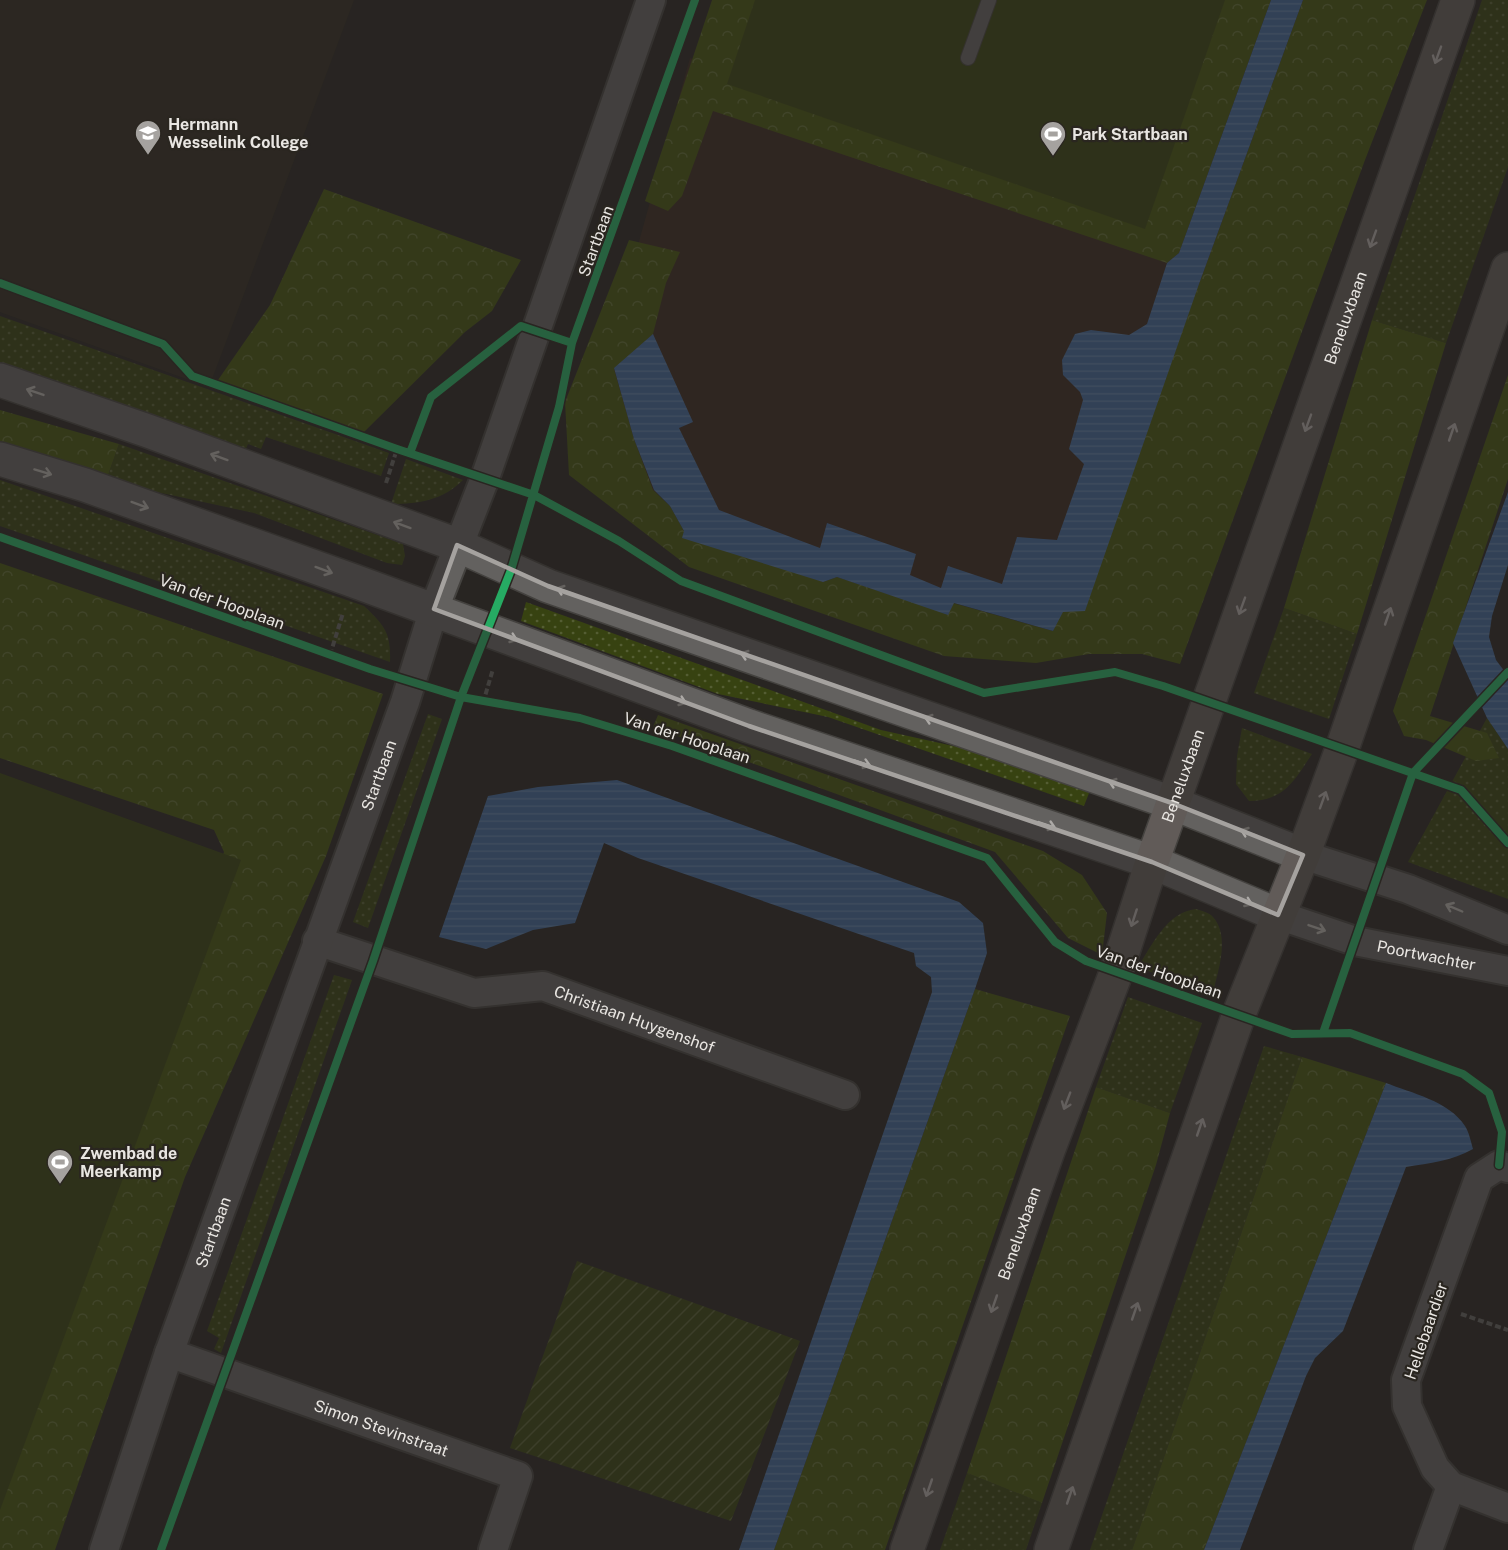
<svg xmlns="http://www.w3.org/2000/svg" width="1508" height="1550" font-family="'Public Sans',sans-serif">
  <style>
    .commercial { fill: #38291f }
    .built { fill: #322c22 }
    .grass { fill: url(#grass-dots) }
    .forest { fill: url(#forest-crowns) }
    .garden { fill: url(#garden-furrows) }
    .pitch { fill: #374211 }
    .water { fill: url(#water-rules) }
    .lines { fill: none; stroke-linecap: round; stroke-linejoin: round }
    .service-casing { stroke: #44423f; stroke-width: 16 }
    .minor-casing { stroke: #44423f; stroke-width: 32 }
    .tertiary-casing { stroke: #44423f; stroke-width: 36 }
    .primary-casing { stroke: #44423f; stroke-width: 36 }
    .path { stroke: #615f5d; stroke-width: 4; stroke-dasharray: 6 3; stroke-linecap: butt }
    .service { stroke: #63615f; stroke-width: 14 }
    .minor { stroke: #63615f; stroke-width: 28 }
    .tertiary { stroke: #63615f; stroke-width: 33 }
    .primary { stroke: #615b58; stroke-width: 33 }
    .cycleway-casing { stroke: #2a2620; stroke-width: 11 }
    .cycleway { stroke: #26ab63; stroke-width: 8 }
    .oneway { stroke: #aca7a4 }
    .oneway2 { stroke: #adaaa7 }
    .marked { fill: none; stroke: #a5a29f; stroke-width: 4.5; stroke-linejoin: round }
    .labels { text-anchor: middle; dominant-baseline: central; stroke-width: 4.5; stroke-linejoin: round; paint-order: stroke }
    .poi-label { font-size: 16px; font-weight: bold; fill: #e9e6e2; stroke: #2a2620; text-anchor: start }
    .street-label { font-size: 16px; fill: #e9e6e2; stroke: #2a2620 }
  </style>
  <defs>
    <pattern id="grass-dots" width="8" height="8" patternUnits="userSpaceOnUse" patternTransform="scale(1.5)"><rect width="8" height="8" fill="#374211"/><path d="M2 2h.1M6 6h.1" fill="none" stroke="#545d33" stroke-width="1.8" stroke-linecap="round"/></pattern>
    <pattern id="forest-crowns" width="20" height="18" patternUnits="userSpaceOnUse" patternTransform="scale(1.5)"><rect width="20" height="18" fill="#43520f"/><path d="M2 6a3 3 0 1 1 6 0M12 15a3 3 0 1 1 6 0" fill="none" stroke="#5e6b32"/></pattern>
    <pattern id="garden-furrows" width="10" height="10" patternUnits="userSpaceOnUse" patternTransform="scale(1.5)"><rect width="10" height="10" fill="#374211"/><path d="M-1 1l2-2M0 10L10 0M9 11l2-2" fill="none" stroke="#545d33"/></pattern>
    <pattern id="water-rules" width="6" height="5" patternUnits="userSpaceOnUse" patternTransform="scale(1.5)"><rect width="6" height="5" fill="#3e6496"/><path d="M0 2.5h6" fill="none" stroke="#5a7aa4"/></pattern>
  </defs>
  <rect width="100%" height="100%" fill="#282522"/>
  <!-- commercial -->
  <path class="commercial" d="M690,58L1246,260L1059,587L905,599L578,461Z"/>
  <!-- built -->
  <path class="built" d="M0,0H354L209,387L0,312Z"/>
  <!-- grass -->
  <path class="grass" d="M1482,0H1508V167L1446,343L1372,320Z
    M0,316L389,453L381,476L266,437L261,449L248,444L244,453L0,365Z
    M119,444L403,544L405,556L402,565L387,563L254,513L106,481Z
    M406,459L463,480C443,500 419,504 391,504Z
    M0,480L364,606C385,626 391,633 390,662L0,526Z
    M526,602L881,730L976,751L1091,788L1084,806L828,717L718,694L521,621Z
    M1284,608L1357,634L1329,719L1254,693Z
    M428,714L442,719L368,928L353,922Z
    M1487,718L1508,749V899L1408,862Z
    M1242,728L1312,754C1294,781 1284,801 1249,801L1236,784L1237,756Z
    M1196,909C1202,911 1210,913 1213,917C1231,937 1217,974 1212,996L1138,967C1152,945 1167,912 1196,909Z
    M334,975L352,980L221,1353L214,1349L219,1338L207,1331Z
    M1128,997L1202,1023L1170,1113L1096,1087Z
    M1264,1046L1302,1057L1132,1550H1090Z
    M967,1473L1042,1503L1026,1550H940Z"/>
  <!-- forest -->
  <path class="forest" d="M712,0H1271L1179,253L1167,263L713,111L682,196L668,211L645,201Z
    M1303,0H1427L1365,160L1180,664L1142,654H1089L1036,663L944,656L689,567L569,475L565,402L629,240L680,252L666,283L653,334L614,369L634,439L653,490L670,506L684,531L823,582L837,577L948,614L953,603L1053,631L1199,284Z
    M324,189L521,260L492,311L465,332L362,434L218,380L270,305Z
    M1372,320L1446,343L1357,634L1284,608Z
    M1508,375V479L1430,716L1487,733L1499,758L1476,761L1426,740L1404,736L1393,711Z
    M0,410L119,444L106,481L0,443Z
    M0,563L383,694L326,856L185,1177L55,1550H0V1471L224,852L214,830L0,758Z
    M658,715L1043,851L1082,875L1107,913L1102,955L1068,938L995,852L653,727Z
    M975,989L1070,1016L885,1550H774Z
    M1302,1057L1386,1083L1204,1550H1132Z
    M1096,1087L1170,1113L1156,1165L1042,1503L967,1473Z"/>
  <!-- garden -->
  <path class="garden" d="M577,1261L800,1341L731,1521L510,1448Z"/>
  <!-- pitch -->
  <path class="pitch" d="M755,0H1225L1145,229L727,84Z
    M0,773L241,860L0,1510Z"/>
  <!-- water -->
  <path class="water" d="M1271,0H1303L1199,284L1085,611L1063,612L1053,631L954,603L948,615L837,577L823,582L682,538L684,531L670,506L654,490L634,439L614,368L653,334L693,422L679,428L719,510L820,548L827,523L916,554L910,575L941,588L948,566L1002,584L1017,537L1057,540L1084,464L1069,449L1083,400L1080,392L1063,375L1062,360L1075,334L1091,330L1129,335L1147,324L1167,263L1179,253Z
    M1508,492V565L1492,616L1489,637L1496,660L1508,676V749L1487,718L1453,643Z
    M617,780L959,902L983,923L987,953L975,989L774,1550H739L932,992L931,977L916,966L914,953L638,858L604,843L575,923L533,930L486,949L439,937L488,796L538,787Z
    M1386,1083C1411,1093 1449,1101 1465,1126C1469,1132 1471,1142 1473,1149C1452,1161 1430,1163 1406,1167L1343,1331L1315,1358L1306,1376L1240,1550H1204Z"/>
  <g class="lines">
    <!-- service casing -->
    <g class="service-casing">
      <path id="service" d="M968,58L989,0"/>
    </g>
    <!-- minor casing -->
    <g class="minor-casing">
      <g id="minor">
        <path d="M1303,855L1408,889L1508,930"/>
        <path id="s1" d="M1278,915L1355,941L1508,971"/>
        <path id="s2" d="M317,941L474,993L543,986L845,1095"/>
        <path d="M1508,1168L1499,1165L1479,1178L1406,1380L1407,1406L1435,1468L1451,1486L1508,1508"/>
        <path id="s3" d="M169,1353L518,1476L493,1550"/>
        <path id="s4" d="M104,1550L169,1353L405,702L434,609L485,478L651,0"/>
        <path d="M1428,1550L1451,1486"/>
      </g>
    </g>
    <!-- tertiary casing -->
    <g class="tertiary-casing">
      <path id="tertiary" d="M0,380L148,431L457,545L548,586L1172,803L1303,855
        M0,459L85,485L354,581L749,726L1152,862L1278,915"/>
    </g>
    <!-- primary casing -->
    <g class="primary-casing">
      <g id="primary">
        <path id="s5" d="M907,1550L1049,1148L1116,973L1152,862L1458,0"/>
        <path d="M1051,1550L1239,1014L1303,855L1342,749L1508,269"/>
      </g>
    </g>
    <!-- path -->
    <path class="path" d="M386,483L397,449
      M330,655L343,613
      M483,703L493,669
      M1461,1314L1508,1330"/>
    <!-- service -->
    <use href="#service" class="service"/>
    <!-- minor -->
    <use href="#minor" class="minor"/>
    <!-- tertiary -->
    <use href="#tertiary" class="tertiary"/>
    <!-- primary -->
    <use href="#primary" class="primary"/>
    <!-- cycleway casing -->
    <g class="cycleway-casing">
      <path id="cycleway" d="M0,283L163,344L192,376L397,449L534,495L619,541L681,581L984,693L1115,672L1163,686L1461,790L1508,843
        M410,453L431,397L521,326L572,343
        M0,537L370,669L461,697L580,718L672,746L987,858L1055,942L1086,961L1292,1034L1350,1033L1463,1074L1489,1093L1502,1132L1499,1165
        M1323,1033L1413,773L1508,672
        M161,1550L373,961L461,697L511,570L559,407L572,343L695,0"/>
    </g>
    <!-- cycleway -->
    <use href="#cycleway" class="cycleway"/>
  </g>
  <!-- one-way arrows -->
  <defs><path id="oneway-shaft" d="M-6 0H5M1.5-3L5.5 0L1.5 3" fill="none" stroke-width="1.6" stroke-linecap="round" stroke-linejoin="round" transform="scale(1.5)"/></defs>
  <g class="oneway">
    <use href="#oneway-shaft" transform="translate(1438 55) rotate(110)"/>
    <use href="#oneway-shaft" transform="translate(1373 239) rotate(110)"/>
    <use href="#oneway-shaft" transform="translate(1308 423) rotate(110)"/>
    <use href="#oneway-shaft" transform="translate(1452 432) rotate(-71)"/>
    <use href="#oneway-shaft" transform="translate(1242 606) rotate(110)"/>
    <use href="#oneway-shaft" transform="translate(1388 616) rotate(-71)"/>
    <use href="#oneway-shaft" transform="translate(1323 800) rotate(-70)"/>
    <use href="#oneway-shaft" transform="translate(1134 918) rotate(108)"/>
    <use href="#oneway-shaft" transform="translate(1067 1101) rotate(111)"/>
    <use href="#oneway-shaft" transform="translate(1200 1127) rotate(-71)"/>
    <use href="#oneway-shaft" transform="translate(994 1304) rotate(109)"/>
    <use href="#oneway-shaft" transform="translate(1135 1311) rotate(-71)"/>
    <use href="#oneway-shaft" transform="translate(929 1488) rotate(109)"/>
    <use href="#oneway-shaft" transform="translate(1070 1495) rotate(-71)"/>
  </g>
  <g class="oneway2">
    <use href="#oneway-shaft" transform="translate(35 392) rotate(-161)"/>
    <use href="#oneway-shaft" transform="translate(219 457) rotate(-160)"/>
    <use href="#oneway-shaft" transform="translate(43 472) rotate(17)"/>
    <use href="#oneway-shaft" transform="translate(140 505) rotate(20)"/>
    <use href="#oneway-shaft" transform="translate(402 525) rotate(-160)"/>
    <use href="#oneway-shaft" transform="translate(324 570) rotate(20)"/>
    <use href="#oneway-shaft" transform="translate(565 591) rotate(-161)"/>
    <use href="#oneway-shaft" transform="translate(509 637) rotate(21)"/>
    <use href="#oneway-shaft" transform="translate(749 656) rotate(-161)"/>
    <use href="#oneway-shaft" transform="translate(678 700) rotate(20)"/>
    <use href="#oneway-shaft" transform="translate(933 720) rotate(-161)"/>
    <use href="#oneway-shaft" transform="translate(862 763) rotate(18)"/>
    <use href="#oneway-shaft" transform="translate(1117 784) rotate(-161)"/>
    <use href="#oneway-shaft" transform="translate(1047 825) rotate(19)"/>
    <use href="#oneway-shaft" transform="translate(1249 833) rotate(-159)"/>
    <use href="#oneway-shaft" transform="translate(1244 901) rotate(23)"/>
    <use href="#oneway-shaft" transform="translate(1454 908) rotate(-157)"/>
    <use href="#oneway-shaft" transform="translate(1317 928) rotate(19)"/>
  </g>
  <!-- marked area -->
  <path d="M0 0H1508V1550H0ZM457,545L548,586L1172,803L1303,855L1278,915L1152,862L749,726L434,609Z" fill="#282522" fill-opacity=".55" fill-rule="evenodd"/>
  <path class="marked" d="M457,545L548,586L1172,803L1303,855L1278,915L1152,862L749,726L434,609Z"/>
  <!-- icons -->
  <defs>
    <g id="school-pin" transform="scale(1.35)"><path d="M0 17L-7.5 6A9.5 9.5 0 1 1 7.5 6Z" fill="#a5a29f" stroke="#2a2620"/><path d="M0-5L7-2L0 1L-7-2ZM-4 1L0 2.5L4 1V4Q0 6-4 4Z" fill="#fff"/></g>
    <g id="stadium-pin" transform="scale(1.35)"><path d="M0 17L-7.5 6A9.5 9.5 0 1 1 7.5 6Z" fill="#a5a29f" stroke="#2a2620"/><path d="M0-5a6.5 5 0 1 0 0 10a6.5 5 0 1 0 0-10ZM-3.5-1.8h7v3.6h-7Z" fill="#fff"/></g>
  </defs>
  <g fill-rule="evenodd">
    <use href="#school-pin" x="148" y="133"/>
    <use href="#stadium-pin" x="1053" y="134"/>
    <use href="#stadium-pin" x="60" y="1162"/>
  </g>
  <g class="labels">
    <!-- poi labels -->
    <g class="poi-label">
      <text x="168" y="124">Hermann<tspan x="168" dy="18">Wesselink College</tspan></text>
      <text x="1072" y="134">Park Startbaan</text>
      <text x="80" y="1153">Zwembad de<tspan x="80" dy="18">Meerkamp</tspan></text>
    </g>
    <!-- street labels -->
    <g class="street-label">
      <text transform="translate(596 241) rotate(-70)">Startbaan</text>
      <text stroke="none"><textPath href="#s5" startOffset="1308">Beneluxbaan</textPath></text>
      <text transform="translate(222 602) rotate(20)">Van der Hooplaan</text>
      <text transform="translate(687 738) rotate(18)">Van der Hooplaan</text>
      <text stroke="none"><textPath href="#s4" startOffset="822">Startbaan</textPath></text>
      <text stroke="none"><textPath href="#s5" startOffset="822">Beneluxbaan</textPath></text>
      <text stroke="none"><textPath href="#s1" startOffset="154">Poortwachter</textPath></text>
      <text transform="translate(1159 972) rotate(19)">Van der Hooplaan</text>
      <text stroke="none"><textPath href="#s2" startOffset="332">Christiaan Huygenshof</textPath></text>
      <text stroke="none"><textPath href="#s4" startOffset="336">Startbaan</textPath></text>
      <text stroke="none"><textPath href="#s5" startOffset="336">Beneluxbaan</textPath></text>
      <text transform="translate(1426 1331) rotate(-71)">Hellebaardier</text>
      <text stroke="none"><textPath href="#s3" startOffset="225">Simon Stevinstraat</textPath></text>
    </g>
  </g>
</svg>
